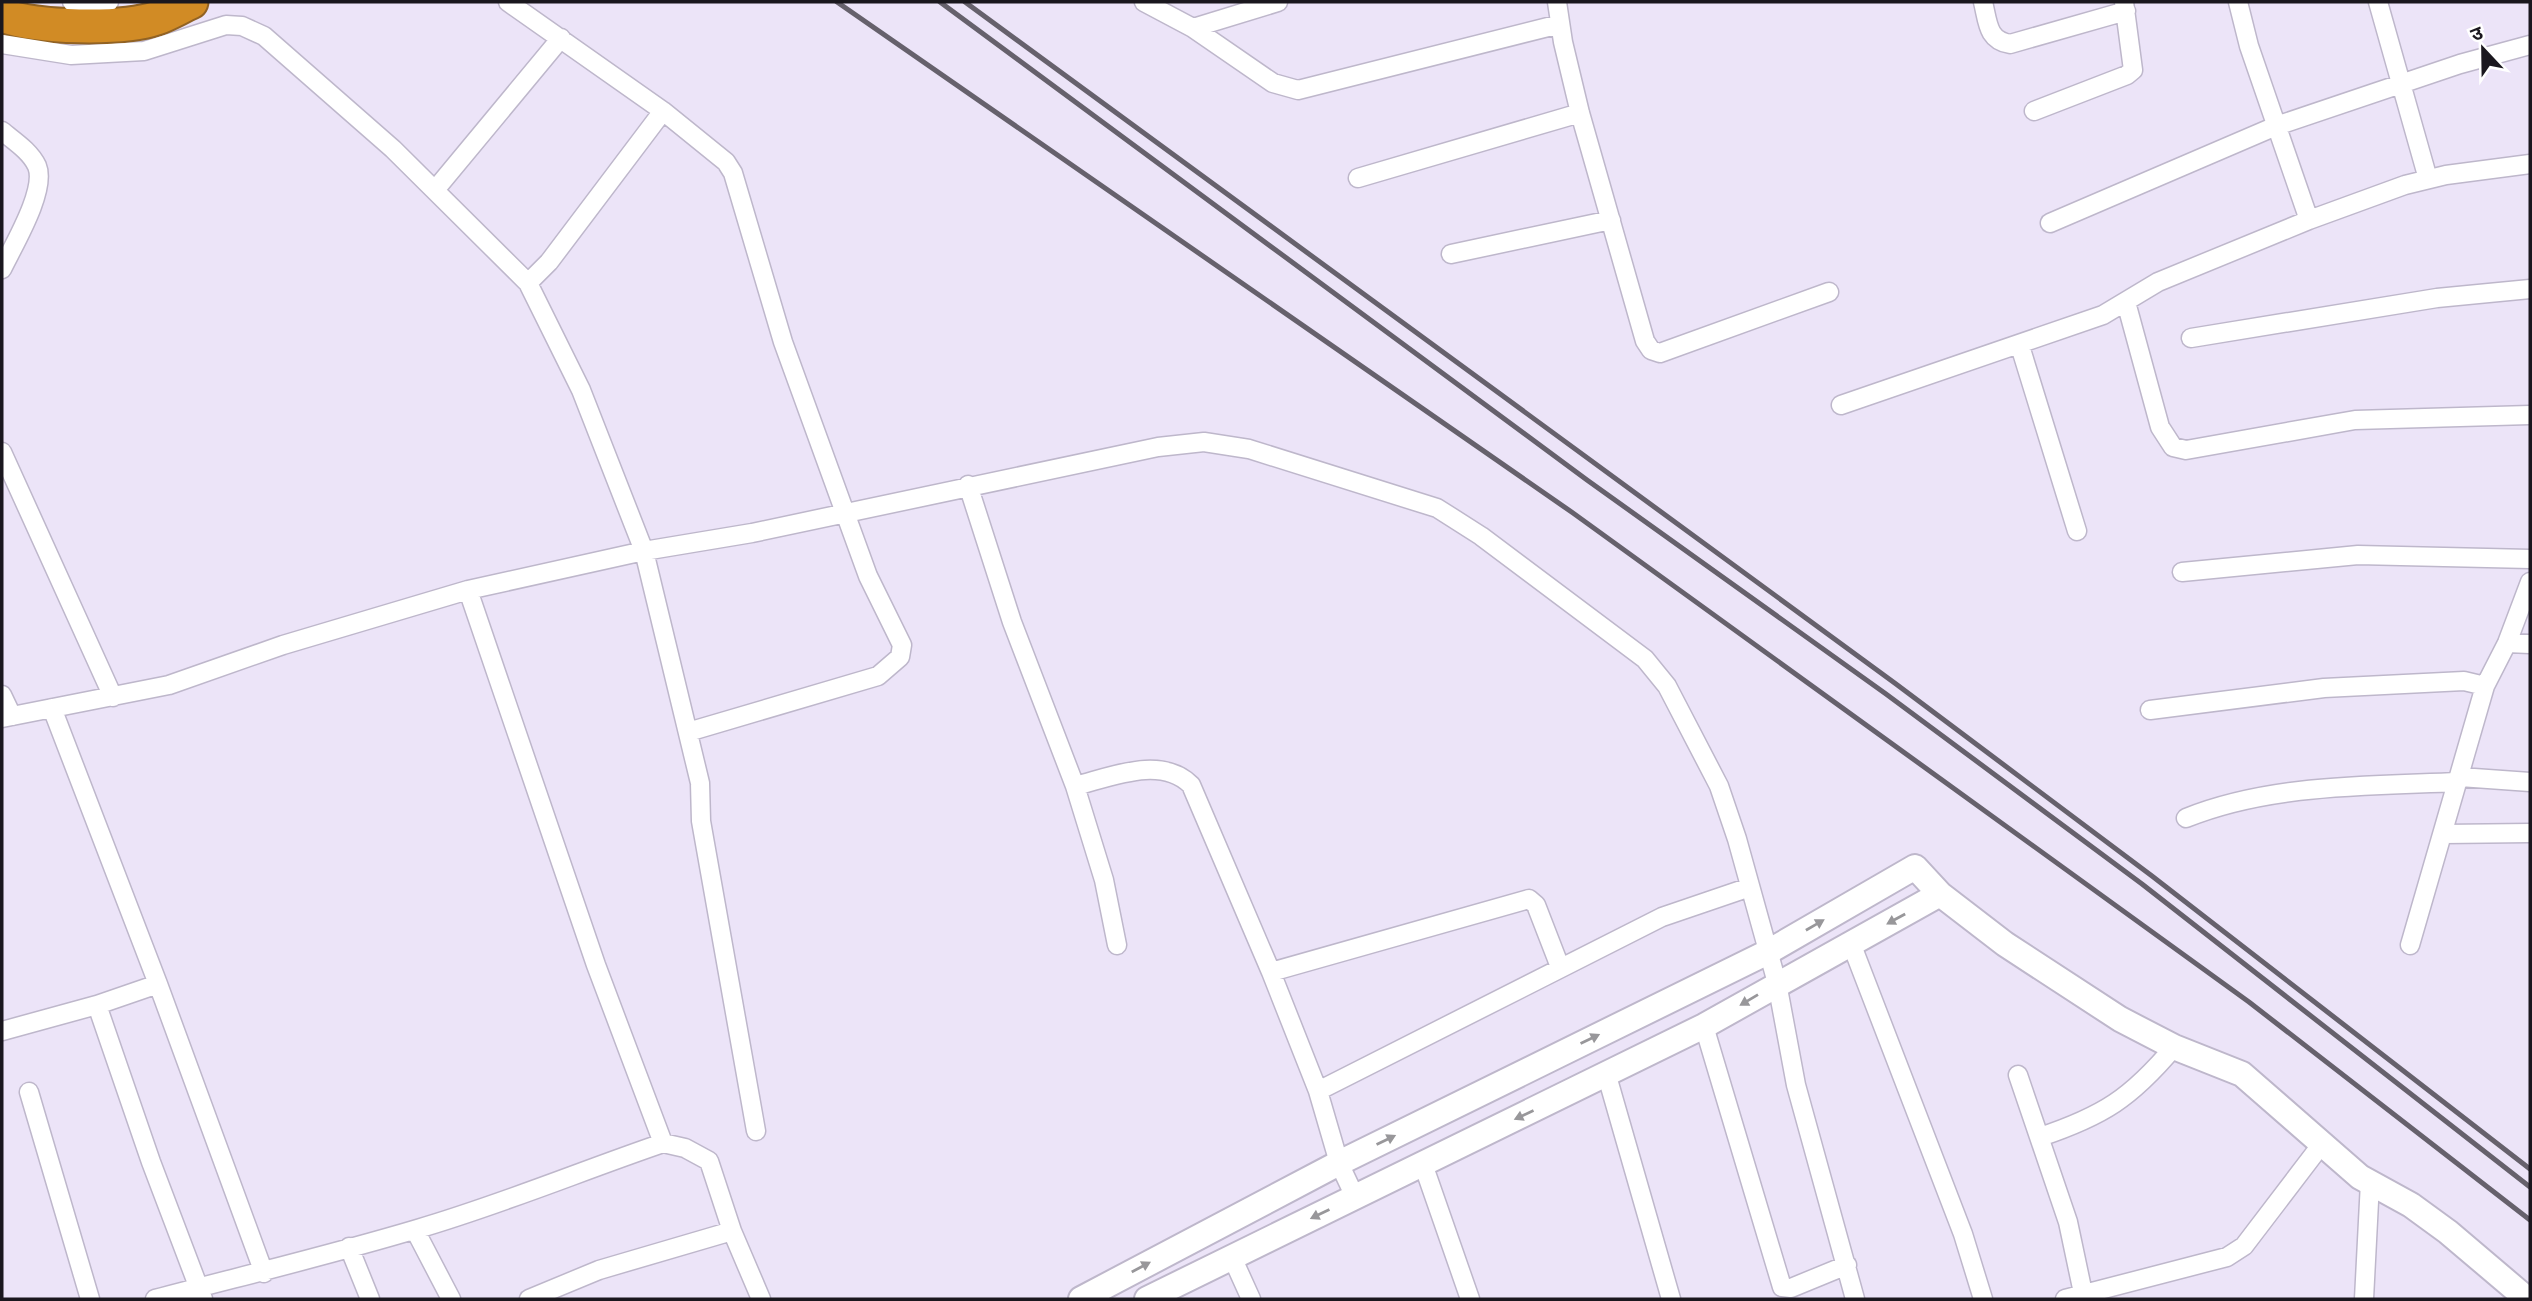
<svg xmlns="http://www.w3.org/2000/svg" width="2532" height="1301" font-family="Ubuntu,'Noto Sans Devanagari',sans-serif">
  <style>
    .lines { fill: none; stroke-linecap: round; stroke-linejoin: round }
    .street-casing { stroke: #beb7cb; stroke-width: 21 }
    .secondary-casing { stroke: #beb7cb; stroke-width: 28 }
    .highway-casing { stroke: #916223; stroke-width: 37 }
    .street { stroke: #fff; stroke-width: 18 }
    .secondary { stroke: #fff; stroke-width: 24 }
    .highway { stroke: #d18b25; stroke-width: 33 }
    .rail { stroke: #66616c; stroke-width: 5 }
    .oneway { fill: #98979a }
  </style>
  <rect width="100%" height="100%" fill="#ece4f8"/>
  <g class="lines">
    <!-- street casing -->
    <g class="street-casing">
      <path id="street" d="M72,2H109
        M508,2L663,111L726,162L733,173L783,342L868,576L902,645L900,657L878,676L688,732
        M1144,2L1193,28L1273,83L1298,90L1560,24
        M1557,2L1563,42L1580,113L1645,341L1651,350L1660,353L1829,292
        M1983,2C1988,22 1987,40 2010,44L2126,11
        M2238,2L2249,46L2309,220
        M2378,2L2428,179
        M1193,28L1278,2
        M2,44L71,55L144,51L226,25L242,26L264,36L393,149L528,283L581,390L644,551L468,590L283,645L169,685L2,718
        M2034,111L2127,75L2133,70L2124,2
        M2,131C14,141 30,151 37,166C47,190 13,246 2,269
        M1358,178L1580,113
        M435,190L561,38
        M2050,223L2276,126L2460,64L2530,45
        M1451,254L1611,220
        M528,283L549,262L663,111
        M2126,302L2160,427L2173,447L2186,450L2355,420L2530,415
        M2191,338L2437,298L2530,289
        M2020,346L2077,531
        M1841,405L2103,315L2158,282L2309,220L2405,185L2446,175L2530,164
        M2,452L113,697
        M968,485L1012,622L1075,786L1104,880L1117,945
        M2182,572L2358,555L2530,559
        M468,590L596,965L663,1143
        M2507,643L2530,644
        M2,695L12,716
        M52,708L158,984L264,1273
        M2150,710L2324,688L2464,681L2485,686
        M2460,777L2530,782
        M1075,786C1111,777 1161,755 1191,785L1271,972L1318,1091L1339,1163L1355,1197
        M2186,818C2270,784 2368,786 2458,782
        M2444,834L2530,833
        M1851,943L1963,1234L1983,1299
        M2410,945L2485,686L2507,643L2530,582
        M1271,972L1529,899L1536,905L1560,967
        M158,984L97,1005L151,1162L203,1299
        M1704,1026L1782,1287L1791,1288L1847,1265
        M2,1031L97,1005
        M2018,1075L2068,1222L2083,1293
        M1607,1076L1671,1299
        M1318,1091L1662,917L1750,887
        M29,1092L90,1299
        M756,1131L701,821L700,783L644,551L752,533L1158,447L1204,442L1249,449L1437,508L1481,536L1645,659L1667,686L1719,786L1737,839L1777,983L1796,1085L1855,1299
        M2040,1137C2103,1116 2131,1098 2174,1047
        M1423,1164L1470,1299
        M415,1230L451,1299
        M349,1247L370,1299
        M1232,1257L1251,1299
        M155,1299C242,1276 330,1255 417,1229C500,1205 581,1171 663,1143L685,1148L709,1161L732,1231L761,1299
        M529,1299L599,1270L732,1231
        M2065,1299L2227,1257L2244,1246L2321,1145
        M2364,1299L2370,1182"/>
    </g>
    <!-- secondary casing -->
    <g class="secondary-casing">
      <path id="secondary" d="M1081,1299L1339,1163L1768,952L1915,867L1940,894L2005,944L2120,1019L2174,1047L2242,1074L2360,1177L2411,1205L2448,1232L2527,1299
        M1147,1299L1704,1026L1940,894"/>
    </g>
    <!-- highway casing -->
    <g class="highway-casing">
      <path id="highway" d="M2,15C35,28 122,30 157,18C168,14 180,7 191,2"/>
    </g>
    <!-- street -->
    <use href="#street" class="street"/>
    <!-- secondary -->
    <use href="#secondary" class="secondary"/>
    <!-- highway -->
    <use href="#highway" class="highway"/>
    <!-- rail -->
    <path class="rail" d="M837,2L1573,513L2249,1002L2530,1220
      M940,2L1587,480L1886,694L2142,884L2530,1187
      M965,2L1896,684L2152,876L2530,1169"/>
  </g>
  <!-- one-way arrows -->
  <defs><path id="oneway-solid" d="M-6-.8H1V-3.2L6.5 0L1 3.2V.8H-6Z" transform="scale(1.75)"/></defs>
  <g class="oneway">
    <use href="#oneway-solid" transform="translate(1896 919) rotate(151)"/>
    <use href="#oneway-solid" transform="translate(1815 925) rotate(-30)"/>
    <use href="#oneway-solid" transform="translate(1749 1000) rotate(149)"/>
    <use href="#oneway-solid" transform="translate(1590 1039) rotate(-26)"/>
    <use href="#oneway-solid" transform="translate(1524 1115) rotate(155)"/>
    <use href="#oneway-solid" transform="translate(1386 1140) rotate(-26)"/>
    <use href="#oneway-solid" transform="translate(1320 1214) rotate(154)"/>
    <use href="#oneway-solid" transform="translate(1141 1267) rotate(-28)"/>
  </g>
  <!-- border -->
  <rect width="2532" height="1301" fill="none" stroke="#1a171e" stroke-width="7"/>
  <!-- north arrow -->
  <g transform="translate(2483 49) rotate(338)" stroke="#ffffff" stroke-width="5" paint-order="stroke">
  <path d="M0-5L12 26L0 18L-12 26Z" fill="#1a171e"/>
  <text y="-10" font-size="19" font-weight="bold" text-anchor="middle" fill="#1a171e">उ</text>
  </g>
</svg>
